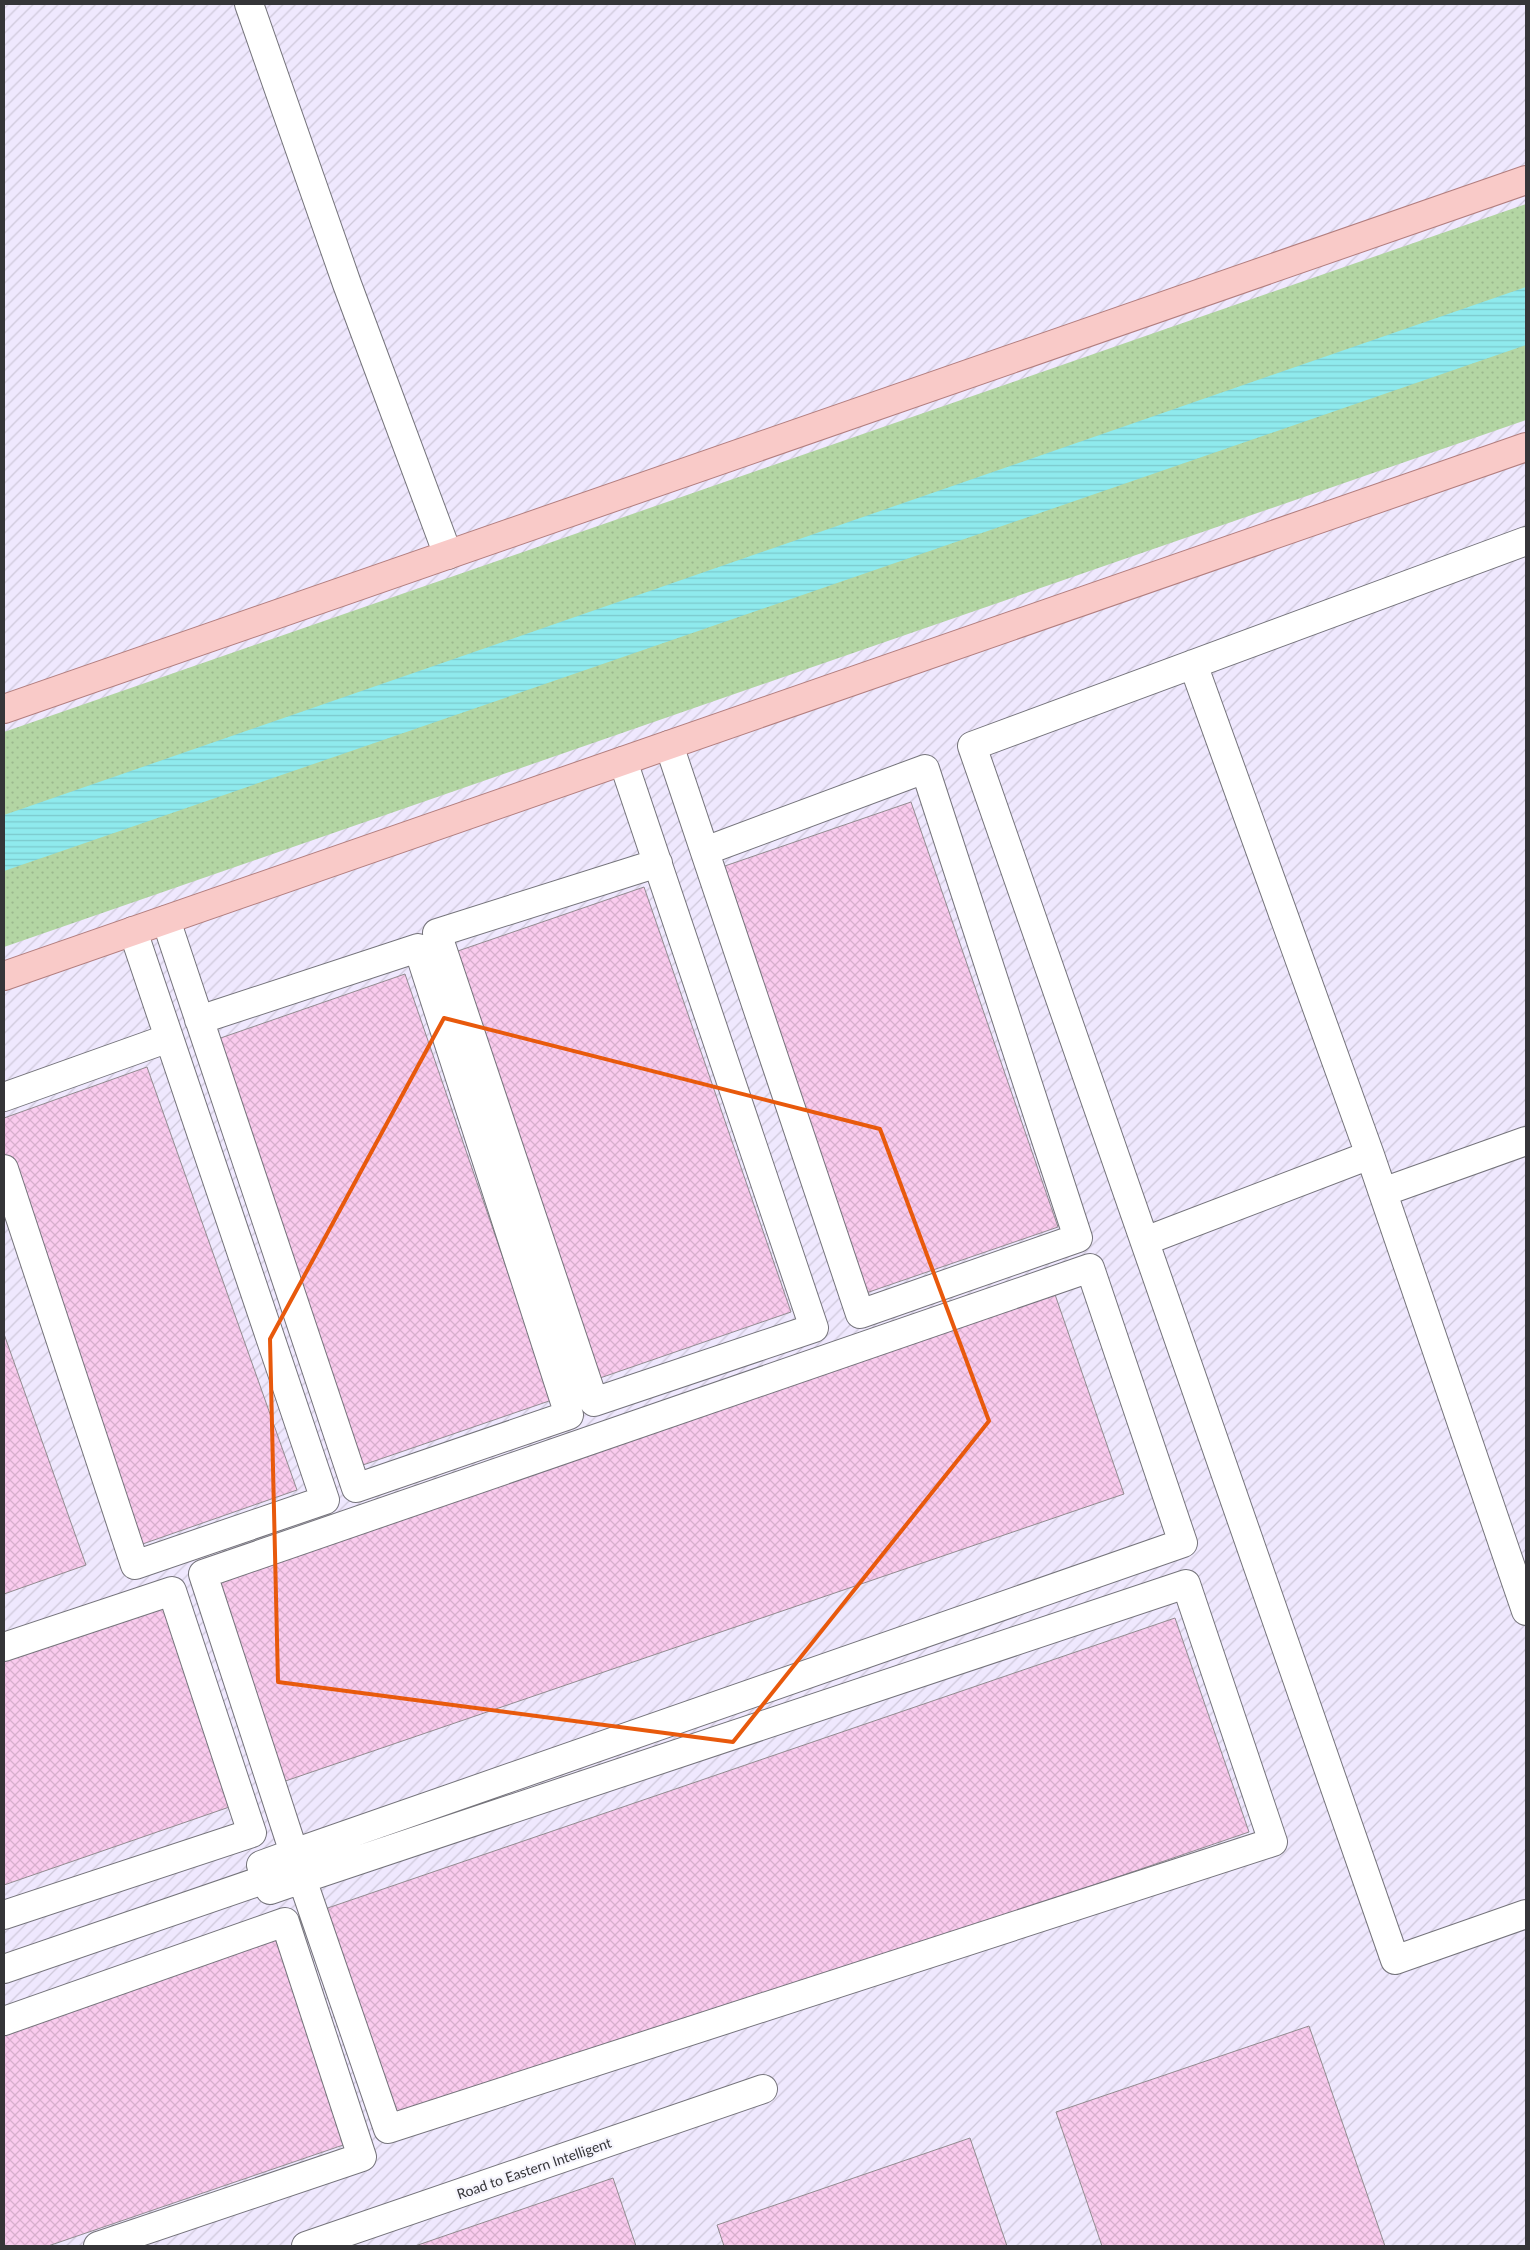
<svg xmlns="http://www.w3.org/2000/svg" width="1530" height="2250" font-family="Lato,sans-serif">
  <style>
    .industrial { fill: url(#industrial-furrows) }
    .grass { fill: url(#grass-dots) }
    .water { fill: url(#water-rules) }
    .building { fill: url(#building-cross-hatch); stroke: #928b90 }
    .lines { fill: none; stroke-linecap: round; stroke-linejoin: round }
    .minor-casing { stroke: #75747b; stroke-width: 30 }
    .major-casing { stroke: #b27e7e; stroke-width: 30 }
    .minor { stroke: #fff; stroke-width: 28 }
    .major { stroke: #f9cac8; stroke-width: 28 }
    .marked { fill: none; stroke: #e8590c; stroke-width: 4; stroke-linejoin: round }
    .labels { text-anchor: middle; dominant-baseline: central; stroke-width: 4.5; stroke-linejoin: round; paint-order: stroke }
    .street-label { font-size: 14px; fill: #353538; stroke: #f6f5fd }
  </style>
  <defs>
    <pattern id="industrial-furrows" width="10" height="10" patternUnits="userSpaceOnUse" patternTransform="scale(1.25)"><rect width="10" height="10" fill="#efe8fe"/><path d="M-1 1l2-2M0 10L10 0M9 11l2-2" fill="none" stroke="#cec8da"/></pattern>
    <pattern id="grass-dots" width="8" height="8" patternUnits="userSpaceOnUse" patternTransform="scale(1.25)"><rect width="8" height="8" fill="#b3d5a3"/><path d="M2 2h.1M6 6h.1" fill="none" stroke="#9bb78d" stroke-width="1.8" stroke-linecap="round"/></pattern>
    <pattern id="water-rules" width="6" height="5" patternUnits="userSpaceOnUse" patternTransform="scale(1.25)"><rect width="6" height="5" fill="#8feaed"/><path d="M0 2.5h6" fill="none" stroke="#7cc9cc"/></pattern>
    <pattern id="building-cross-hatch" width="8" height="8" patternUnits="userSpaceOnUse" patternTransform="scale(1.25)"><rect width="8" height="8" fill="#facbee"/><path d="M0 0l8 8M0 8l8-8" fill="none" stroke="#d7afcd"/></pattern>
  </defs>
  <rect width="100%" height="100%" fill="#f6f5fd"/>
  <!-- industrial -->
  <path class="industrial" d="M4,4H1526V2246H4Z"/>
  <!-- grass -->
  <path class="grass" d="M1526,204V420L4,947V732Z"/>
  <!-- water -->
  <path class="water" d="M1526,287V345L4,871V815Z"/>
  <!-- building -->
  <path class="building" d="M911,802L1058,1227L866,1293L719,868Z
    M644,887L791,1312L600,1378L452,953Z
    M405,974L552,1400L360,1466L212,1041Z
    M147,1067L297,1490L134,1547L4,1178V1118Z
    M1050,1280L1124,1494L265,1788L191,1574Z
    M4,1334L86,1565L4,1594Z
    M166,1595L238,1804L4,1885V1651Z
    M1175,1618L1249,1832L390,2126L316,1912Z
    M281,1933L352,2142L48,2246H4V2027Z
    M1309,2026L1385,2246H1102L1056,2112Z
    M970,2138L1007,2246H724L717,2225Z
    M613,2178L636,2246H415Z"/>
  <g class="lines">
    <!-- minor casing -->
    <g class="minor-casing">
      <path id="minor" d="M249,4L347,284L448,555
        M1526,541L972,746L1395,1960L1526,1914
        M669,745L860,1314L1078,1238L925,769L705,851
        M623,761L814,1328L594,1402L437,933L658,863
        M166,920L356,1488L569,1415L418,948L199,1020
        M4,1097L169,1038
        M1370,1155L1526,1611
        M4,1169L135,1565L325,1500L133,931
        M1383,1192L1526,1141
        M1145,1241L1370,1155L1193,664
        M4,1647L172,1591L252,1833L4,1915
        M294,1853L203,1574L1090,1268L1183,1543L294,1853L261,1865L270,1890L302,1879L1186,1584L1273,1842L388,2129L302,1879
        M4,1969L266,1879
        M4,2021L285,1922L362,2157L98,2246
        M306,2246L763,2089"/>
    </g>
    <!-- major casing -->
    <g class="major-casing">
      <path id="major" d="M4,709L1526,180
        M4,976L1526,447"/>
    </g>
    <!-- minor -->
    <use href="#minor" class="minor"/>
    <!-- major -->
    <use href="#major" class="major"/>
  </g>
  <!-- marked area -->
  <path class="marked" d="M444,1018L880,1129L989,1421L733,1742L278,1682L270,1339Z"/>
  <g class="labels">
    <!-- street labels -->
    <g class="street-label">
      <text transform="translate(534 2168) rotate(-19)">Road to Eastern Intelligent</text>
    </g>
  </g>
  <!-- border -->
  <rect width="1530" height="2250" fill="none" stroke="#353538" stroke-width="10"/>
</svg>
